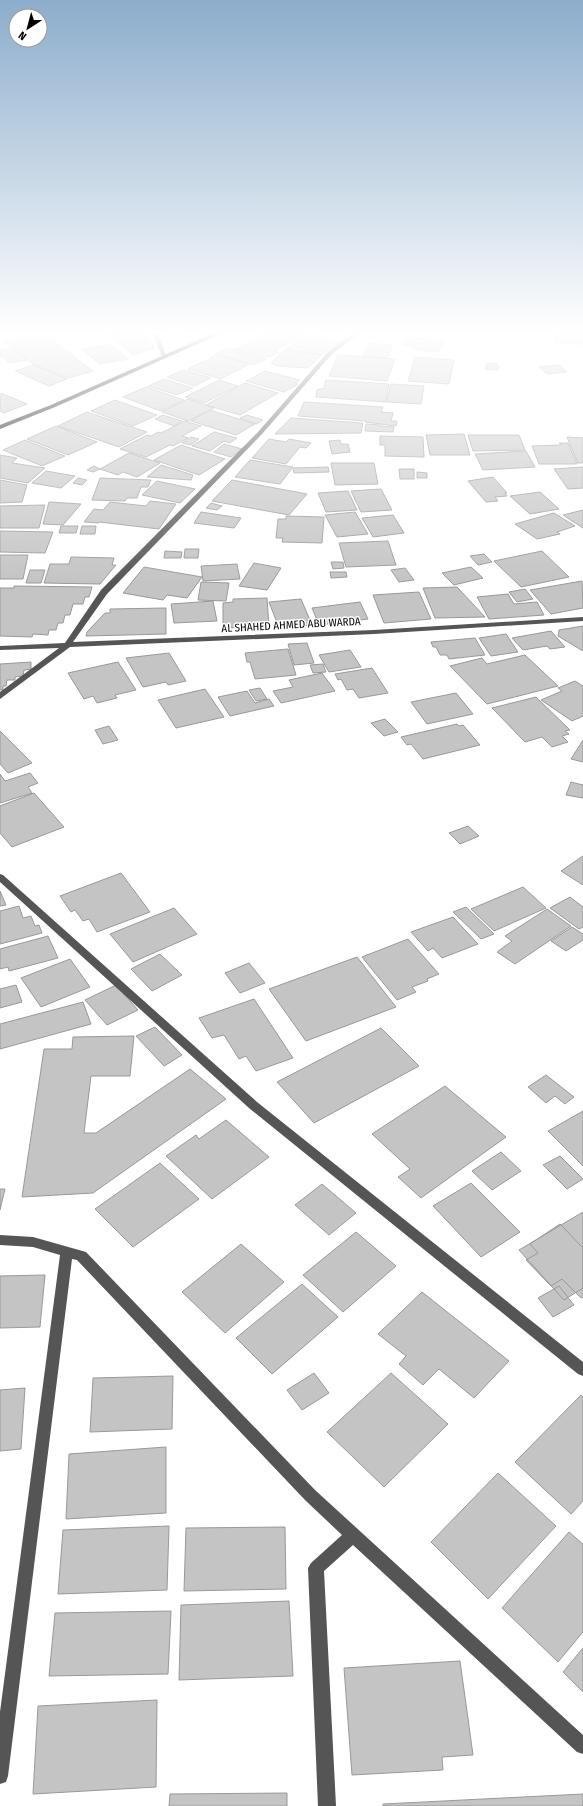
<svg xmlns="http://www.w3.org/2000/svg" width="583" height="1806" font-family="'Fira Sans Condensed',sans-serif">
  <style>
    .building { fill: #c4c4c4; stroke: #999 }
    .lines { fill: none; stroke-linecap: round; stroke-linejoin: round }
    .major-casing { stroke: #dbdbdb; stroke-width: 1 }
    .minor { fill: #555; fill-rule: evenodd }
    .major { fill: #000; fill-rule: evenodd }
    .labels { text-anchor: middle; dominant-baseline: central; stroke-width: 3; stroke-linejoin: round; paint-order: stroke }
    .far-street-label { font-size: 11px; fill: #000; stroke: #fff }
  </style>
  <rect width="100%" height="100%" fill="#fff"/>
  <!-- building -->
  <path class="building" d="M104,330H143L154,348L133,355Z
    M168,330H186L173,336Z
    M275,330H290L307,335L273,351L278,352L270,357L262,356L236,349Z
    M555,332L583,333V344L556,343Z
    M311,335L339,342L322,355L286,349Z
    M49,337L93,371L68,378L33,364L4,341Z
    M406,337L426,339L444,341L439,352L413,349L414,347L404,345Z
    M369,343L393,345L387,358L363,356Z
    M110,344L128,359L100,364L82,349Z
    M12,348L27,360L10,363L0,355V350Z
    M228,348L266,359L254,365L215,354Z
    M284,350L321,355L308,368L277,366L271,363Z
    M217,355L249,364L221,379L188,369Z
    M338,355L395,359L387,381L329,376Z
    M415,357L454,360L449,384L408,381Z
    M487,363L497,364V366H499L498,370L485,369Z
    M33,365L67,379L49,386L15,371Z
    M559,365L567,372L547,374L539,367Z
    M184,370L211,378L194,386L167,377Z
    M265,371L300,380L295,383L298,384L284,392L246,381Z
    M164,379L193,388L177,395L148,386Z
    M219,380L238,386L204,403L185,397Z
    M326,380L389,384L386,402L316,397L317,390L324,388Z
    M245,383L278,393L240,415L206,405Z
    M391,384L424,386L421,404L387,402Z
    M146,387L184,400L161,411L123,397Z
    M1,393L27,404L4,413L0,411Z
    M188,399L214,408L188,421L162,412Z
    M115,400L157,415L133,426L91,411Z
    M304,402L383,407L381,412L393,413L391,421H397L396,426L365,422L366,421L298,416Z
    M210,410L255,424L236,435L191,421Z
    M87,412L147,432L119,447L58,426Z
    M163,415L182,421L174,426L155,419Z
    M247,415L263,420L257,424L240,418Z
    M291,418L363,423L361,433L275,434Z
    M185,421L201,426L182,436L188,438L173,446L170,445L146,457L120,449L147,435L151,436L158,432L161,433Z
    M366,424L380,425V426L394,427L393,432L365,431Z
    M56,426L97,442L68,455L27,439Z
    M214,432L237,438L230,443L224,441L210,451L192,446Z
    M464,434L470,455H430L426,435Z
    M468,435H519L525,450L473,451Z
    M380,436L423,437L424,457L385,456V445H380Z
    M191,437L199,439L191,445L182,443Z
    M567,437L583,438V463H578Z
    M269,439L286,442L289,439L311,443L306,448L300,447L286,464L252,458Z
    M25,440L65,456L42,466L3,450Z
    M340,440L341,444H348L350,452L332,454L329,441Z
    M559,443H568L577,464H539L532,446L561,445Z
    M224,444L242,449L231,457L214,452Z
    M181,445L225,459L199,475L154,460Z
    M526,451L535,467L483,470L475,454Z
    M129,453L160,463L137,477L123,472L118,475L100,469Z
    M0,455L17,458L12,463L45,468L28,483L0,478Z
    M250,460L293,467L280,484L235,477Z
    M331,463H374L378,484L335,485Z
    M161,465L193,475L191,480L147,477Z
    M94,466L100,469L93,472L87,470Z
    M328,467L329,472L294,473L293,468Z
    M583,467V488L568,489L554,469Z
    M399,469H414V479H400Z
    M46,471L75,476L61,488L32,483Z
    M417,472L427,473V478H417Z
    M493,477L507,493H505L507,496L495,497L498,501L486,502L468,481Z
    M78,478L87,480L82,485L73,483Z
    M100,478L151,480L148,487H141L137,498H127L125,501L92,500Z
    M0,480L27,485L22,502L0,503Z
    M232,480L307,494L289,515L212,501Z
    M157,481L195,489L180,503L142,495Z
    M381,489L392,510L361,512L351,491Z
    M348,491L357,510L326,512L318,493Z
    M540,492L559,509L530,514L510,496Z
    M150,501L176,504L159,529L99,522L98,523L84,522L94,509L103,510L110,502L146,506Z
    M49,502L81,504L63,525L43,524Z
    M211,503L222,506L217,510L206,508Z
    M45,505L39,528H0V506Z
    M583,510V528L563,515Z
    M201,512L241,518L234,528L194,523Z
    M355,512L368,534L337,537L325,515Z
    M554,513L575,526L557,532L560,534L537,539L515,524Z
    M393,515L404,533L373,537L362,518Z
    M286,516L324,517L322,543L282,542L283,538H276L278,519H286Z
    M61,526H78L76,533H59Z
    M82,526H96L95,534H80Z
    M0,531L53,532L45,553L0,552Z
    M388,541L396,565L346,567L339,543Z
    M185,549H199L198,558H184Z
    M165,551L182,552L181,558H164Z
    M542,551L569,577L521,587L494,561Z
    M484,554L492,562L478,565L470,556Z
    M0,555H28L23,579H0Z
    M71,557L114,558L112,565H116L100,584L44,583L50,564H69Z
    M331,562H343L344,568L333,569Z
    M254,563L281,568L267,590L239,586Z
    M237,564L240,579L203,581L201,566Z
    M144,567L202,577L187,598L167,595L163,600L123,593Z
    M471,567L483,578L454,585L442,573Z
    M405,568L414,580L399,582L391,570Z
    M30,570H45L41,583H26Z
    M330,572H346L347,577L331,578Z
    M582,581L583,608L551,614L530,590Z
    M201,582L229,583L226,601L198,600Z
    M14,586L92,587L89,597H85L83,604H73L70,615H65L63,623H58L56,630H49L48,635L33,634L32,637L0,636V588H14Z
    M457,587L485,617L435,618L423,588Z
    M525,589L533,599L517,602L509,592Z
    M419,592L431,619L384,623L373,595Z
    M508,594L514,604L537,602L544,615L489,619L477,597Z
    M267,598L269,627L223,628V603L233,602V599Z
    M301,599L312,625L279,628L269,602Z
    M213,601L217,621L174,623L171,604Z
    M360,602L368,619L319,625L312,608Z
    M166,608V634L86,636L87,632L105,613H110V609Z
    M583,626V651L558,636L559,630Z
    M551,631L565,647L550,649L547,646L523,650L512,638Z
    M506,634L518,652L491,656L479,638Z
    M475,638L485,655L449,659L447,655H440L436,647H433L431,642Z
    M307,643L314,663L294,665L288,644Z
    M288,649L296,675L255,679L250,662H247L245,653Z
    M350,650L361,667L329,672L319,655Z
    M169,653L186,681L168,685L166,682L143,687L126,658Z
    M525,655L558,686L487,704L450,666L482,658L487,664Z
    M31,662V669L24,670L23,676L15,677V680H7L6,686H3V690H0V664Z
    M118,662L136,690L115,695L117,698L97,703L93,696L84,699L68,673Z
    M323,664L326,672L313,673L310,665Z
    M372,668L388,693L359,698L353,689L347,690L341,679L338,680L335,674Z
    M322,673L335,691L281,703L273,691L293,687L289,680Z
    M575,681L583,686V716L572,721L541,700L562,691L558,688Z
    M260,688L267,699L256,701L249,690Z
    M205,689L224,717L176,728L158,700Z
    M247,691L255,703L269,699L274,706L230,716L218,697Z
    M456,693L473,714L427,724L411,702Z
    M536,697L570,730L565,731L569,734L562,736L568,742L552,747L542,737L525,742L492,708Z
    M385,719L398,732L384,736L371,723Z
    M457,724L459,726L463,725L480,745L423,759L411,744L407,745L401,737Z
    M109,726L118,740L103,744L95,730Z
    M0,731L32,763L8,773L0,764Z
    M583,740V762L571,759Z
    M30,773L38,783L28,787L32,793L0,803V774L5,781Z
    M571,782L583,785V798L566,795Z
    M34,793L64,827L12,847L0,833V806Z
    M468,826L479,836L460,844L449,833Z
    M583,856V885L561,871Z
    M121,873L150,912L97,932L89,919L83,921L75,910L71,912L60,896Z
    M523,887L546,908L494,931L471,909Z
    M0,891L6,905L0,906Z
    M570,897L583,907V927L579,929L550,908Z
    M19,906L23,918L31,916L35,926L39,925L42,933L0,944V911Z
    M466,907L494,934L481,939L453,912Z
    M174,908L197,934L133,962L110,934Z
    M547,909L571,926L515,964L497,952L512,941L505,936Z
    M453,917L478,944L442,958L433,948L428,951L411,932Z
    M572,927L583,934V940L566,951L551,941Z
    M48,936L58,958L9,971L8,967L0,969V949Z
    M408,939L439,974L427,979L428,981L412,987L416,992L397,1000L362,957Z
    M160,954L182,975L152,991L131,969Z
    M357,957L396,1007L306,1041L269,989Z
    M70,959L90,987L41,1007L21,978Z
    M249,963L265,983L240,993L225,973Z
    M16,985L22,1002L0,1008V989Z
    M116,985L138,1010L107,1025L85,1000Z
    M254,999L293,1058L256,1071L246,1056L239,1059L224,1035L212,1038L199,1018Z
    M83,1002L91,1024L0,1049V1024Z
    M155,1027L182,1055L164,1066L136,1036Z
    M381,1028L419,1066L314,1123L277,1082Z
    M134,1036L130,1076H91L84,1133H96L190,1069L226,1099L93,1193L22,1197L44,1049H72L73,1037Z
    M546,1075L574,1097L565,1104L555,1096L546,1103L528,1087Z
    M445,1086L506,1137L421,1198L398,1177L410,1169L372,1134Z
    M583,1111V1166L548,1131Z
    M226,1120L269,1157L212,1199L166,1156L196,1135L199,1139Z
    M501,1152L521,1171L492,1190L472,1171Z
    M560,1156L583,1179L567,1189L543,1165Z
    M160,1163L199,1199L133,1247L95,1209Z
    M471,1183L520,1232L481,1257L433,1206Z
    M322,1184L356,1213L329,1235L295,1205Z
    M0,1189H5L0,1210Z
    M583,1212V1288L564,1300L519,1250Z
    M560,1224L583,1248V1297L581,1298L562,1279L551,1286L526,1260L538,1253L530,1244Z
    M356,1232L396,1266L343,1312L303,1275Z
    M241,1244L284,1282L225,1333L182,1292Z
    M45,1275L40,1327L0,1328V1276Z
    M302,1284L338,1317L272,1374L236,1338Z
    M559,1286L574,1305L553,1317L538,1298Z
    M422,1292L509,1361L474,1398L439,1369L423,1385L399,1364L406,1356L378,1334Z
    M314,1373L329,1393L302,1410L287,1390Z
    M391,1373L448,1424L384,1487L327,1432Z
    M173,1376L172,1429L90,1432L93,1378Z
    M25,1388L21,1449L0,1451V1390Z
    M581,1395L583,1397V1501L571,1514L515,1462Z
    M166,1447V1513L66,1519L69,1454Z
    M498,1473L556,1526L488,1599L431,1542Z
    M169,1526L167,1590L58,1594L63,1530Z
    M285,1527L286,1589L184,1591L186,1528Z
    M569,1532L583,1544V1632L558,1662L502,1608Z
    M289,1601L293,1676L179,1680L181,1605Z
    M171,1611L168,1674L49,1676L55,1613Z
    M583,1648V1692L563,1672Z
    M460,1661L473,1755L442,1757L443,1770L352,1775L344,1668Z
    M157,1700L156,1787L33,1794L38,1706Z
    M287,1793V1806H169L170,1794Z
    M583,1794V1806H383V1804Z"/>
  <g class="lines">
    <!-- major casing -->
    <g class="major-casing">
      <path id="major" d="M221,330H229L55,407L0,429V425L51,405Z"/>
    </g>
    <!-- minor -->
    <path class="minor" d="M151,330H157L167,358L162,357Z
      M357,330H364L332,354L262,434L107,594L73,642L374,630L583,617V621L374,634L70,647L0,699V692L59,648L0,650V646L65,643L101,590L258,432L328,352Z
      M0,874L3,875L257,1102L583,1362V1376L578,1374L249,1108L0,882Z
      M0,1235L33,1237L86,1252L315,1490L583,1735V1754L577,1752L353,1545L324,1571L336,1806H318L308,1568L311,1563L342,1535L305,1500L77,1260L72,1259L8,1776L6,1782L0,1784V1712L60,1255L33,1247L0,1245Z"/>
    <!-- major -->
    <use href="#major" class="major"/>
  </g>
  <!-- sky -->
  <linearGradient id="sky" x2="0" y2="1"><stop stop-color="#8cadcc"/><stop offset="0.57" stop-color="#fff"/><stop offset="1" stop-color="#fff" stop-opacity="0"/></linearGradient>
  <rect width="583" height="583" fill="url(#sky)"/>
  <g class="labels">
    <!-- far-street labels -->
    <g class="far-street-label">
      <text transform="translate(291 625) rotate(-3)">AL SHAHED AHMED ABU WARDA</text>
    </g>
  </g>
  <!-- north arrow -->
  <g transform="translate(28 28) rotate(216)"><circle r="19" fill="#ffffff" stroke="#999999"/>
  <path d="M0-3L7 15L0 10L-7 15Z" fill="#000000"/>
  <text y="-6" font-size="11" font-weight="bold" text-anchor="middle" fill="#000000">N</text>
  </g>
</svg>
